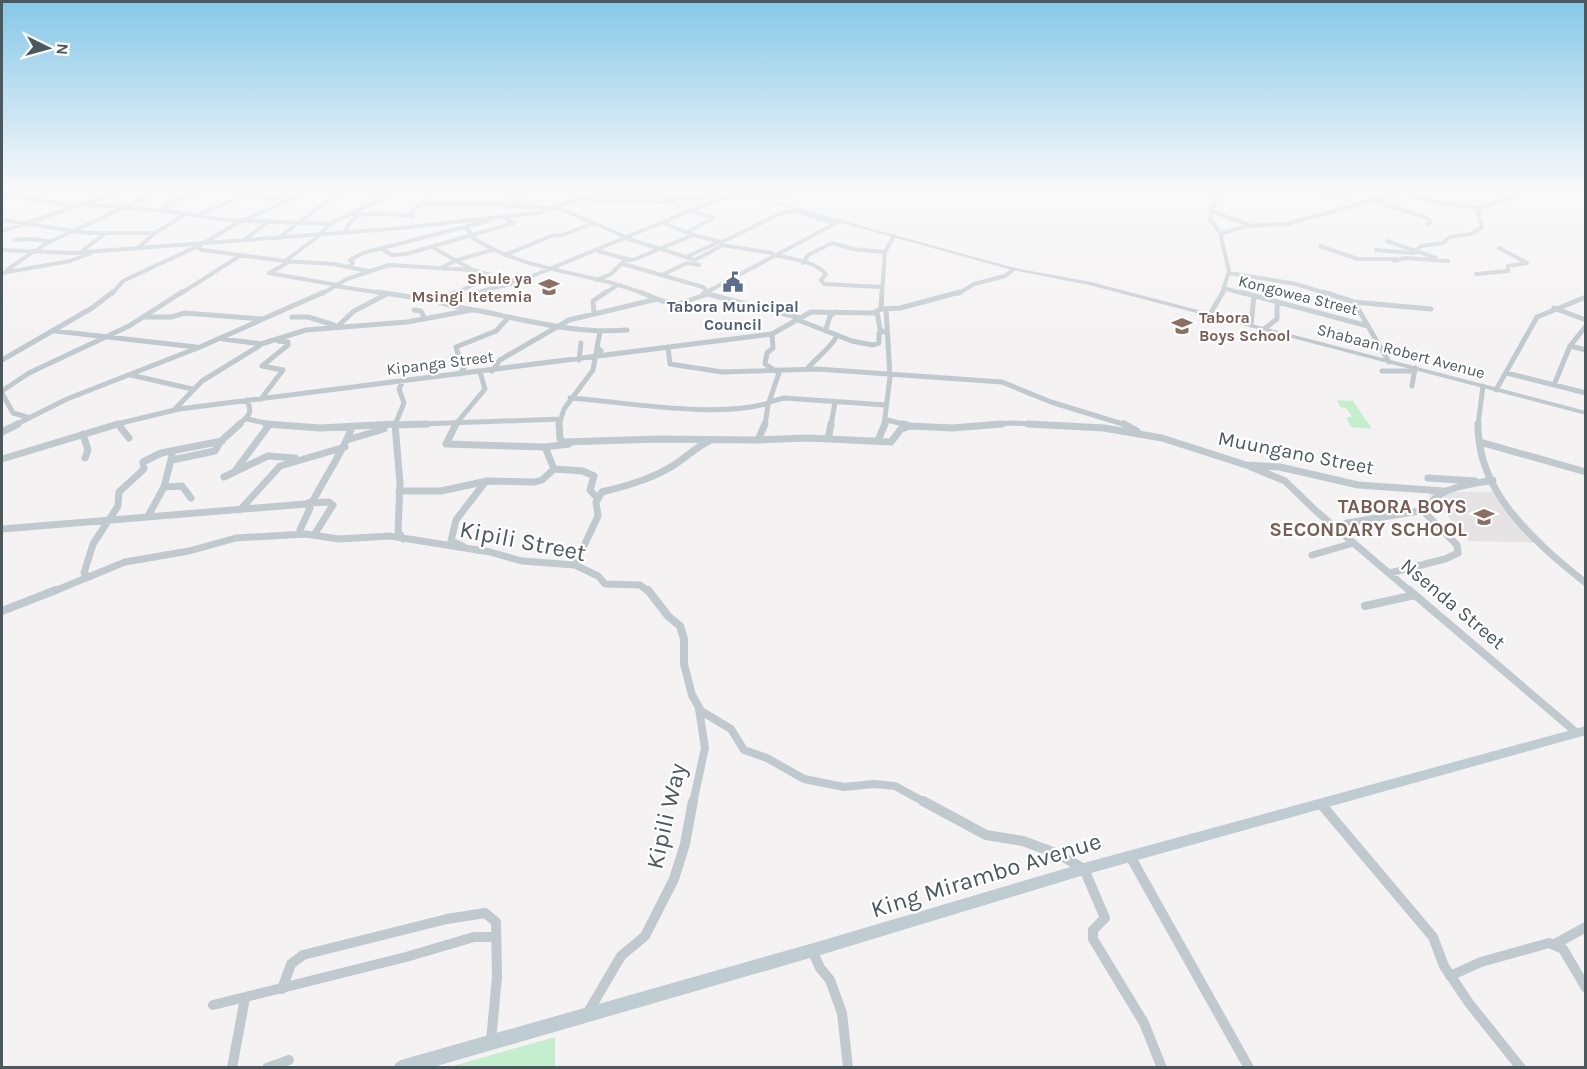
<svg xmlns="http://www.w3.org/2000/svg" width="1587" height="1069" font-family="Karla,sans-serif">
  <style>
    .education { fill: #e5e3e4 }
    .green { fill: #c4eece }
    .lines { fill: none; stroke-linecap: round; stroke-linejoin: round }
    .minor-far4 { stroke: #bfc9ce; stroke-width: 4 }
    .minor-far3 { stroke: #bfc9ce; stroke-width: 5 }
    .minor-far2 { stroke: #bfc9ce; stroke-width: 7 }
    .minor-far1 { stroke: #bfc9ce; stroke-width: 8 }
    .minor { stroke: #bfc9ce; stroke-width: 10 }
    .tertiary { fill: #bfc9ce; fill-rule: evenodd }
    .secondary { fill: #bfccd2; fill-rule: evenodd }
    .labels { text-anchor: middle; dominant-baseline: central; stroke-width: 4.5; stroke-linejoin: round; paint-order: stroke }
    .far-education-label { font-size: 16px; font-weight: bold; fill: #785e54; stroke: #fff; text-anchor: end }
    .far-street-label { font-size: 16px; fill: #4b595f; stroke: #fff }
    .far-service-label { font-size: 16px; font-weight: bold; fill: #4e5e75; stroke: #fff }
    .street-label { font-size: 20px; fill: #4b595f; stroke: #fff }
    .education-label { font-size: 20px; font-weight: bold; fill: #785e54; stroke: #fff; text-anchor: end }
    .near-street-label { font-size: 24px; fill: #4b595f; stroke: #fff }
  </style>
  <rect width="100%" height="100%" fill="#f4f2f3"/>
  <!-- education -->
  <path class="education" d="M1319,189H1347L1352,202L1322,199Z
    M1426,491L1497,492L1545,543L1469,541Z"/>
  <!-- green -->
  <path class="green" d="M1337,400L1353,401L1372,429L1351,427L1346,417H1352L1346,408L1340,407Z
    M555,1037V1067H449Z"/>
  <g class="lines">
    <!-- minor-far4 -->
    <path class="minor-far4" d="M184,189L236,193
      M240,189L236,193L284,201
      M314,189L239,222L197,247L202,250L285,261L333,264L368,271
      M660,189L717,192
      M1222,189L1212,208L1210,220L1222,235
      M341,190L389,196
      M1402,192L1435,202L1481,208
      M165,194L176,189
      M2,195L78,206
      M15,196L34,189
      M38,199L58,189
      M588,200L660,201L720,196
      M666,200L678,206
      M1373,200L1427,218L1431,222L1427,224
      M89,205L120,207
      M419,205L476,203L561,209L626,237
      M500,205L514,189
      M512,205L534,189
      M121,208L158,210L228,220L330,224
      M170,211L164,206L195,193
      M1211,211L1249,225
      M797,212L835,223
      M352,214L413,215
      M198,215L246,195
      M411,217L413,211L436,189
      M2,220L88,233H155L138,248
      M663,223L693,235L721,242L722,245L772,253
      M467,226L466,228L471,233L470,236C525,273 586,270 644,294
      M2,231L129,189
      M345,232L350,222L356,217L352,214
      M687,232L713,218L690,211
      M155,233L186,214
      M278,238L344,189
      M626,238L660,249
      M14,240L32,239L51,242
      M244,240L270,220
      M1387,241L1436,258
      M722,242L784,212L803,211
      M1320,246L1358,259H1397
      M432,247L471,269
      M380,248L392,255L406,254L514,223L506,219V216
      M661,249L695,260L723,245
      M2,250L72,253L391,229L537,213L611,189
      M1376,250L1413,253L1421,246L1443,243L1450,237L1471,234L1482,227L1478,213L1481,208L1521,193
      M36,251L47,243L140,200L153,189
      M82,251L106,233
      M598,251L630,260
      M505,255L551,236L562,235L594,223
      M773,255C789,258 815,261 826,274L821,280L824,284L881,287
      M686,257L719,242
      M285,261L316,238L330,224L403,189
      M1394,261L1405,258L1448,261
      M289,262L269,273L337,285
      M803,263L808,255L832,243L853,249L885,252
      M623,264L703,287L707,291
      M348,267L353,263L350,260L363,253L488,221
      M441,268L457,260L492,250
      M7,270L34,251
      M2,273L70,261L91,253
      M1229,273L1296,284L1328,294
      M1476,274L1508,271V266L1527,263L1499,248
      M662,275L687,263L699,265
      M597,280L611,274L625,260H633L693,235
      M335,286L388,294
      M1223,288L1245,294
      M112,294L123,281L198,246
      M180,294L241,255
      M322,294L347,279L389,265L472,270L518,282L721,198L851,189
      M453,294L493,276
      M474,294C488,287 500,288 514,283
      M604,294L616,286
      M703,294L840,221
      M882,294L885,252L894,236
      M958,294L974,284L1005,276L1014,269
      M1222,294L1229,271L1221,237L1223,233L1246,226L1287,224L1412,189"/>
    <!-- minor-far3 -->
    <path class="minor-far3" d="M378,292L437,301L456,292
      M640,292L662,301L678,304L708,294L800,318
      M1240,292L1368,326
      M1323,292L1354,302L1431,309
      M474,294L477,292
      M703,294L706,292
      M436,301C453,308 468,308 485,312C533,322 578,334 627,330
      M1354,302L1389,362
      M1554,308L1586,320
      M881,309L900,308L960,292
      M414,310L421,311L425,319
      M877,312L880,329L883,332
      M594,314L593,301L606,292
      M1210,314L1223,292
      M145,317H171L185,313L261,319
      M292,317H308L334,325
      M798,320L852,341L872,345L879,343V333L882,331
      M1251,325L1254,296
      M338,326L354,311L387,294
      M826,329L830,316L835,312
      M1264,329L1277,319V302
      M55,331L196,347
      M600,332L597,347L601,351
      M223,339L261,344L306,330L407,322L472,310
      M1570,346L1586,350
      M668,347L670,364L722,372L817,369L1002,382L1051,402L1126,425
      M2,360L92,308L113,292
      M579,360L581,343
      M807,369C814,360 835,344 837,335
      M492,371L500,360L569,320L657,299
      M1382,371H1415
      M1507,373L1586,393
      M460,374L468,361L458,354L456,347L496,331L508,318
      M131,375L192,389
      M1554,385L1570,346L1586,326
      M1412,386L1415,368
      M1496,390L1537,317L1586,297
      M2,391L29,373L129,326L182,292
      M2,393L13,413L27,417
      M570,398C627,402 715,419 769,403
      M261,399L283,370L262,366L288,345V342L278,341
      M769,402L784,398L886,405
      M174,410L202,381L259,346
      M247,419L275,425
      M887,420L907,425
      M15,425L67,399L200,347L324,292
      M113,425L179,409L772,334L811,312L874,313L881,309L882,292
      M238,425C249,416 253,413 247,400
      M383,425L395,424
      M395,425L404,403L399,389L403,381
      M395,425L561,419
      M455,425L485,389L480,372
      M559,425L564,409L593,370L597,348
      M765,425L768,405L779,373L765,364L767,353L773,348L772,334
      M831,425L835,402
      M884,425L890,377L886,309
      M984,425L1012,423L1055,425
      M1478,425L1483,386"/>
    <!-- minor-far2 -->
    <path class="minor-far2" d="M118,424L129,438
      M266,424L320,428L395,424
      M395,424L400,483L398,531L403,539
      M456,424L446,444L545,447L569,444
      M559,424L560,439L564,442L659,439L758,440L765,424
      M902,424L907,425
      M1028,424L1104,428L1162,438L1246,465L1280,467L1358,485L1444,491
      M1124,424L1137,431
      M1478,424C1477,493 1536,544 1586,583
      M395,425L427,424
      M2,432L18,424
      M83,434L88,450L85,458
      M828,439L831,424
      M347,440L384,429
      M758,440L808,438L891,442L901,429L910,426L952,428L1002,424
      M878,440L885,424
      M1480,442L1586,472
      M545,447L554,469L583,471L594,476L590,490L597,498
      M2,459L118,424
      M172,460L215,451L220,442L240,424
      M1251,467L1285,481L1316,511L1411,592
      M235,471L269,425
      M224,477L268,456L295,458
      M1428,478L1475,481
      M164,487L182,486L191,498
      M399,491H441L483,482
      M309,503L329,502L333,505L314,535
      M240,510L280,466L345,447
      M148,516L164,487L172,456
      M1336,528L1347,523L1425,510
      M2,529L306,504L313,501C326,475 342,454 352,427
      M302,534L300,530L310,508L306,504
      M463,546L451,541L456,520L486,481L535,482L542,480L554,469
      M1312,555L1354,543
      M575,565L598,516L596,502L602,492C626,486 648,480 669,468C684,460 694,448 709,441
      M1390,573L1445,559L1458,553L1457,545L1426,514C1432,486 1470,485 1493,480
      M88,576L84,573L93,544L118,506L119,492L144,469L143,462L161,453L222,441
      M52,592L125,562L189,551L236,538L306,534L339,539L390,536L490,552L522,561L575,565L598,576L605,584L640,585L649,592"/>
    <!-- minor-far1 -->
    <path class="minor-far1" d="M648,590L668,616L680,626L684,639V664L692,695L701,711L731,729L744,750L767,758L804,779L844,787L874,784L895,786L926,803
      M1409,590L1577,733
      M1365,606L1415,595
      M2,611L56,590
      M693,803L705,748L699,709"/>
    <!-- minor -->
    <path class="minor" d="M923,801L986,835L1023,841L1058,854L1084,869L1105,918L1093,930V939L1144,1023L1162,1068
      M1321,804L1433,937L1444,966L1469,1003L1521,1068
      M1130,856L1249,1068
      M1555,944L1586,927
      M812,950L820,968L830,980L842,1013L848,1068
      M1450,976L1481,962L1549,943L1563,949L1586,988
      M282,989L291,964L303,955L447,919L485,913L496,922L497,977L491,1041
      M213,1005L406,957L474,937H496
      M587,1014L621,956L645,936L674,879L685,844L693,801
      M232,1068L245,998
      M267,1068L289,1060"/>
    <!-- tertiary -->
    <path class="tertiary" d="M719,189H727L1015,268L1091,282L1586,411V415L1089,285L1012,270Z"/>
    <!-- secondary -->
    <path class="secondary" d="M1586,726V735L1084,875L817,956L430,1068H393L396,1063L401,1060L817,942L1084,863Z"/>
  </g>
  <!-- sky -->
  <linearGradient id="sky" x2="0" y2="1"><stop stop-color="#86c8e8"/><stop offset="0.56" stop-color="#faf9fa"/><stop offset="1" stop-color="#faf9fa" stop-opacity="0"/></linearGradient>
  <rect width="1587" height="339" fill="url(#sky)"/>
  <!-- icons -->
  <defs>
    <g id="civic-bare" transform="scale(1.62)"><path d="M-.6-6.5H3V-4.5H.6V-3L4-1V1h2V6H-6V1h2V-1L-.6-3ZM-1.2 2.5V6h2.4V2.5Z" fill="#5c6f8a" stroke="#fff" stroke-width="2.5" paint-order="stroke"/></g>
    <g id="school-bare" transform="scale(1.62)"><path d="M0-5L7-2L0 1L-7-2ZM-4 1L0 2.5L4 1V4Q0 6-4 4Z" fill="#8d6e63" stroke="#fff" stroke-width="2.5" paint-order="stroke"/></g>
  </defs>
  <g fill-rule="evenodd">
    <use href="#civic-bare" x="733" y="282"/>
    <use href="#school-bare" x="549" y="287"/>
    <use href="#school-bare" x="1182" y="326"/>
    <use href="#school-bare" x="1484" y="517"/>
  </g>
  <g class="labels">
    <!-- far-education labels -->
    <g class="far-education-label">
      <text x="532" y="278">Shule ya<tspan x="532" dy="18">Msingi Itetemia</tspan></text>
      <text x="1199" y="317" text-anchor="start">Tabora<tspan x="1199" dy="18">Boys School</tspan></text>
    </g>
    <!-- far-street labels -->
    <g class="far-street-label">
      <text transform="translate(1298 295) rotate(14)">Kongowea Street</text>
      <text transform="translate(1401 351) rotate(15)">Shabaan Robert Avenue</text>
      <text transform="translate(440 363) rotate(-7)">Kipanga Street</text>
    </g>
    <!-- far-service labels -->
    <g class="far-service-label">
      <text x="733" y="306">Tabora Municipal<tspan x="733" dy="18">Council</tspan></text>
    </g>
    <!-- street labels -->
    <g class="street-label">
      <text transform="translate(1296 453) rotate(11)">Muungano Street</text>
      <text transform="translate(1453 604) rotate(40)">Nsenda Street</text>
    </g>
    <!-- education labels -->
    <g class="education-label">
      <text x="1467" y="506">TABORA BOYS<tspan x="1467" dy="23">SECONDARY SCHOOL</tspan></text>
    </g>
    <!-- near-street labels -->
    <g class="near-street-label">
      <text transform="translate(523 541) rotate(11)">Kipili Street</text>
      <text transform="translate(666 816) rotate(-77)">Kipili Way</text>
      <text transform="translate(986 875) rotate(-17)">King Mirambo Avenue</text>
    </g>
  </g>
  <!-- border -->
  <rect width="1587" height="1069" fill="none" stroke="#4b595f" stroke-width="6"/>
  <!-- north arrow -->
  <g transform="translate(48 48) rotate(95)" stroke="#ffffff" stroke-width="4.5" paint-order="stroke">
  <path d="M0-4.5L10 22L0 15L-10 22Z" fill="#4b595f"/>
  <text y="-9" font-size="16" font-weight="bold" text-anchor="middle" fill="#4b595f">N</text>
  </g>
</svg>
